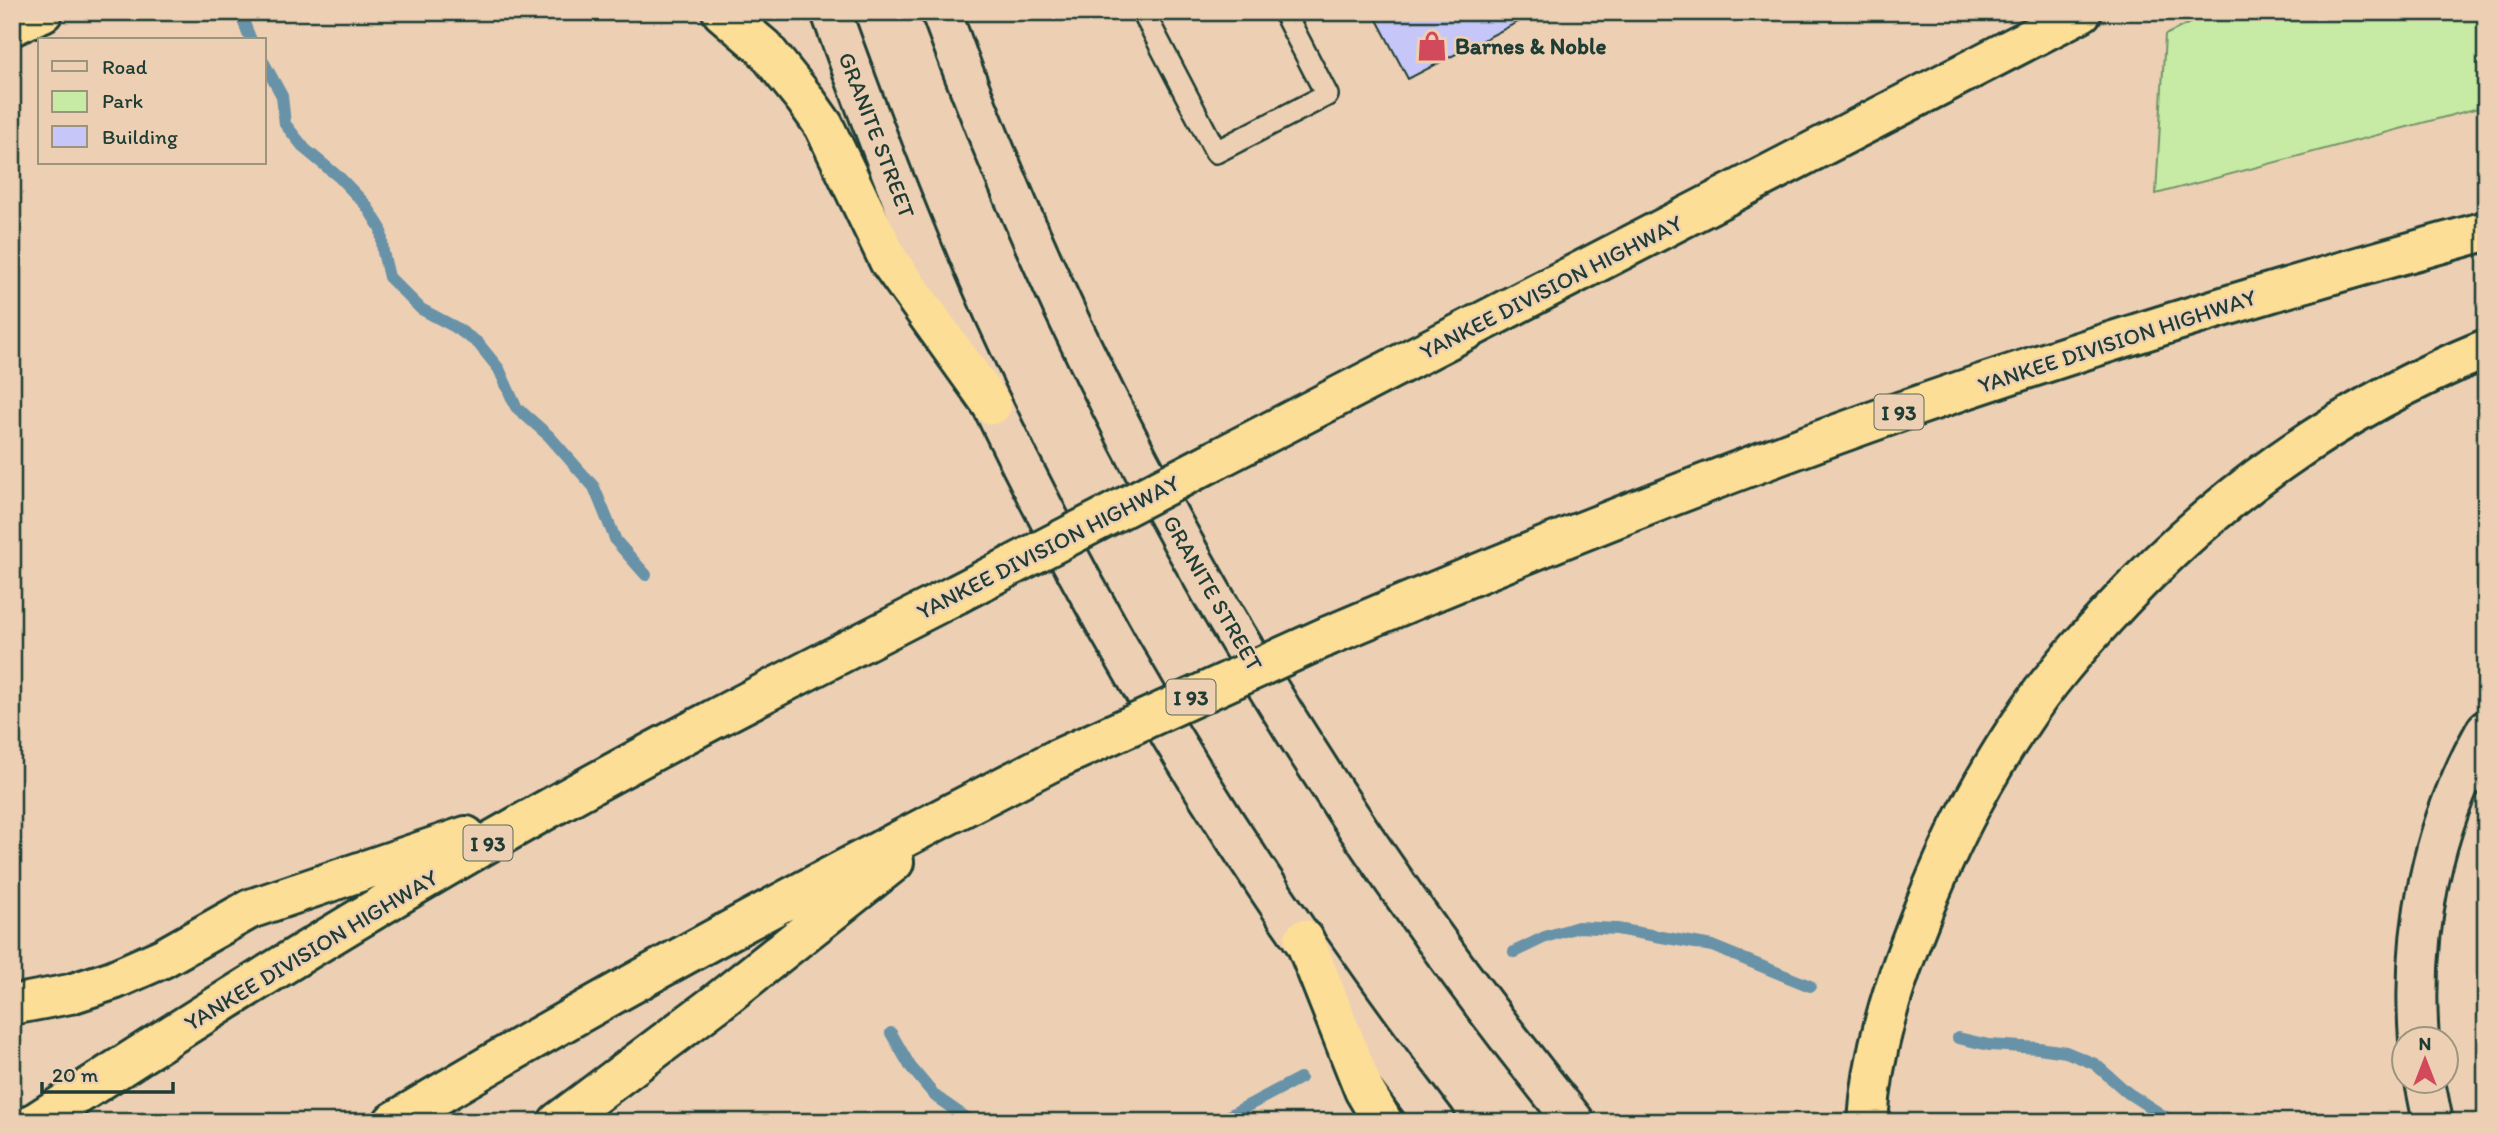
<svg xmlns="http://www.w3.org/2000/svg" width="2498" height="1134" font-family="Itim,sans-serif">
  <style>
    .green { fill: #c7eba4; stroke: #73946c; stroke-width: 2 }
    .lines { fill: none; stroke-linecap: round; stroke-linejoin: round }
    .stream { stroke: #6892a8; stroke-width: 12 }
    .building { fill: #c6c6f8; stroke: #1f3d34; stroke-width: 2 }
    .service-casing { stroke: #1f3d34; stroke-width: 26 }
    .tertiary-casing { stroke: #1f3d34; stroke-width: 44 }
    .secondary-casing { stroke: #1f3d34; stroke-width: 44 }
    .motorway-casing { stroke: #1f3d34; stroke-width: 44 }
    .service { stroke: #edd0b3; stroke-width: 21 }
    .tertiary { stroke: #edd0b3; stroke-width: 38 }
    .secondary { stroke: #edd0b3; stroke-width: 38 }
    .motorway { stroke: #fdde96; stroke-width: 38 }
    .motorway-bridge-casing { stroke: #1f3d34; stroke-width: 44; stroke-linecap: butt }
    .motorway-bridge { stroke: #fdde96; stroke-width: 38 }
    .labels { text-anchor: middle; dominant-baseline: central; stroke-width: 5; stroke-linejoin: round; paint-order: stroke }
    .shield { fill: #edd0b3; stroke: #5d695a; stroke-width: 2 }
    .shield-label { font-size: 21px; font-weight: bold; fill: #1f3d34 }
    .poi-label { font-size: 23px; font-weight: bold; fill: #1f3d34; stroke: #edd0b3; text-anchor: start }
    .street-label { font-size: 23px; fill: #1f3d34; stroke: #edd0b3 }
  </style>
  <rect width="100%" height="100%" fill="#edd0b3"/>
  <filter id="ink" filterUnits="userSpaceOnUse"><feTurbulence type="fractalNoise" baseFrequency=".0143" numOctaves="2"/><feDisplacementMap in="SourceGraphic" scale="14" xChannelSelector="R" yChannelSelector="G"/><feConvolveMatrix kernelMatrix="1 2 1 2 8 2 1 2 1" color-interpolation-filters="sRGB"/></filter>
  <g filter="url(#ink)">
    <!-- green -->
    <path class="green" d="M2212,12H2486V106L2156,194L2165,35Z"/>
    <g class="lines">
      <!-- stream -->
      <path class="stream" d="M244,23L251,40
        M264,63L282,96L285,124L305,149L340,178L366,205L381,229L383,252L389,277L421,309L455,327L478,343L499,369L516,407L549,436L594,487L616,541L646,575
        M1514,952L1545,937L1578,927L1617,929L1712,946L1810,986
        M891,1033L910,1066L935,1096L972,1122
        M1958,1038L1989,1045L2039,1048L2066,1052L2095,1064L2128,1093L2173,1122
        M1217,1122L1300,1078"/>
    </g>
    <!-- building -->
    <path class="building" d="M1373,12H1537L1408,79Z"/>
    <g class="lines">
      <!-- service casing -->
      <g class="service-casing">
        <path id="service" d="M1143,12L1216,152L1327,95L1284,12
          M2468,766L2486,785"/>
      </g>
      <!-- tertiary casing -->
      <g class="tertiary-casing">
        <path id="tertiary" d="M2419,1040C2411,932 2432,824 2486,730
          M2425,1082L2433,1122"/>
      </g>
      <!-- secondary casing -->
      <g class="secondary-casing">
        <path id="secondary" d="M831,12C870,120 911,228 958,332C1085,613 1248,878 1436,1122
          M941,12C1087,415 1306,790 1575,1122"/>
      </g>
      <!-- motorway casing -->
      <g class="motorway-casing">
        <path id="motorway" d="M722,12L764,48L805,99L824,126L889,261L992,405
          M12,26L43,12
          M1217,459L2082,12
          M1328,636C1517,556 1708,479 1902,411C2095,344 2289,285 2486,231
          M1304,939L1364,1090L1383,1122
          M12,1005L70,994L113,980L163,958L250,909L466,836
          M36,1122C203,1013 372,907 546,810C681,734 819,665 957,594
          M393,1122C609,992 830,875 1055,760
          M558,1122L714,1005L894,862
          M1868,1122C1872,1051 1894,983 1920,918C1947,849 1980,782 2022,721C2046,684 2076,650 2105,618C2213,499 2336,410 2486,349"/>
      </g>
      <!-- service -->
      <use href="#service" class="service"/>
      <!-- tertiary -->
      <use href="#tertiary" class="tertiary"/>
      <!-- secondary -->
      <use href="#secondary" class="secondary"/>
      <!-- motorway -->
      <use href="#motorway" class="motorway"/>
      <!-- motorway-bridge casing -->
      <g class="motorway-bridge-casing">
        <path id="motorway-bridge" d="M957,594L1217,459
          M1055,760L1328,636"/>
      </g>
      <!-- motorway-bridge -->
      <use href="#motorway-bridge" class="motorway-bridge"/>
    </g>
  </g>
  <!-- icons -->
  <defs>
    <g id="shop-bare" transform="scale(2.415)"><path d="M-5-2.5h2.3a2.7 3.5 0 0 1 5.4 0H5L5.5 6h-11ZM-1.5-2.5h3a1.5 2.3 0 0 0-3 0Z" fill="#d1495b" stroke="#edd0b3" stroke-width="2.5" paint-order="stroke"/></g>
  </defs>
  <g fill-rule="evenodd">
    <use href="#shop-bare" x="1432" y="46"/>
  </g>
  <g class="labels">
    <!-- shield labels -->
    <g class="shield">
      <rect x="1874.5" y="394.5" width="49" height="35" rx="5"/>
      <rect x="1166.5" y="679.5" width="49" height="35" rx="5"/>
      <rect x="463.5" y="825.5" width="49" height="35" rx="5"/>
    </g>
    <g class="shield-label">
      <text x="1899" y="412">I 93</text>
      <text x="1191" y="697">I 93</text>
      <text x="488" y="843">I 93</text>
    </g>
    <!-- poi labels -->
    <g class="poi-label">
      <text x="1455" y="46">Barnes &amp; Noble</text>
    </g>
    <!-- street labels -->
    <g class="street-label">
      <text transform="translate(877 135) rotate(69)">GRANITE STREET</text>
      <text transform="translate(1551 287) rotate(-27)">YANKEE DIVISION HIGHWAY</text>
      <text transform="translate(2117 341) rotate(-18)">YANKEE DIVISION HIGHWAY</text>
      <text transform="translate(1048 547) rotate(-27)">YANKEE DIVISION HIGHWAY</text>
      <text transform="translate(1213 593) rotate(60)">GRANITE STREET</text>
      <text transform="translate(311 950) rotate(-31)">YANKEE DIVISION HIGHWAY</text>
    </g>
  </g>
  <!-- margin -->
  <rect width="2498" height="1134" fill="none" stroke="#edd0b3" stroke-width="42"/>
  <rect x="21" y="21" width="2456" height="1092" fill="none" stroke="#1f3d34" stroke-width="2.5" filter="url(#ink)"/>
  <!-- legend -->
  <rect x="38" y="38" width="228" height="126" fill="#edd0b3" stroke="#9b9580" stroke-width="2"/>
  <rect x="52" y="61" width="35" height="10" fill="#edd0b3" stroke="#9b9580" stroke-width="2"/>
  <text x="102" y="74" font-size="21" fill="#1f3d34">Road</text>
  <rect x="52" y="91" width="35" height="21" fill="#c7eba4" stroke="#9b9580" stroke-width="2"/>
  <text x="102" y="108" font-size="21" fill="#1f3d34">Park</text>
  <rect x="52" y="126" width="35" height="21" fill="#c6c6f8" stroke="#9b9580" stroke-width="2"/>
  <text x="102" y="144" font-size="21" fill="#1f3d34">Building</text>
  <!-- north arrow -->
  <g transform="translate(2425 1060)"><circle r="33" fill="#edd0b3" stroke="#9b9580" stroke-width="2"/>
  <path d="M0-5L12 26L0 18L-12 26Z" fill="#d1495b"/>
  <text y="-10" font-size="19" font-weight="bold" text-anchor="middle" fill="#1f3d34">N</text>
  </g>
  <!-- scale -->
  <path d="M42 1082v10h131v-10" fill="none" stroke="#1f3d34" stroke-width="3.5"/>
  <text x="52" y="1082" font-size="21" fill="#1f3d34" stroke="#edd0b3" stroke-width="5" paint-order="stroke">20 m</text>
</svg>
